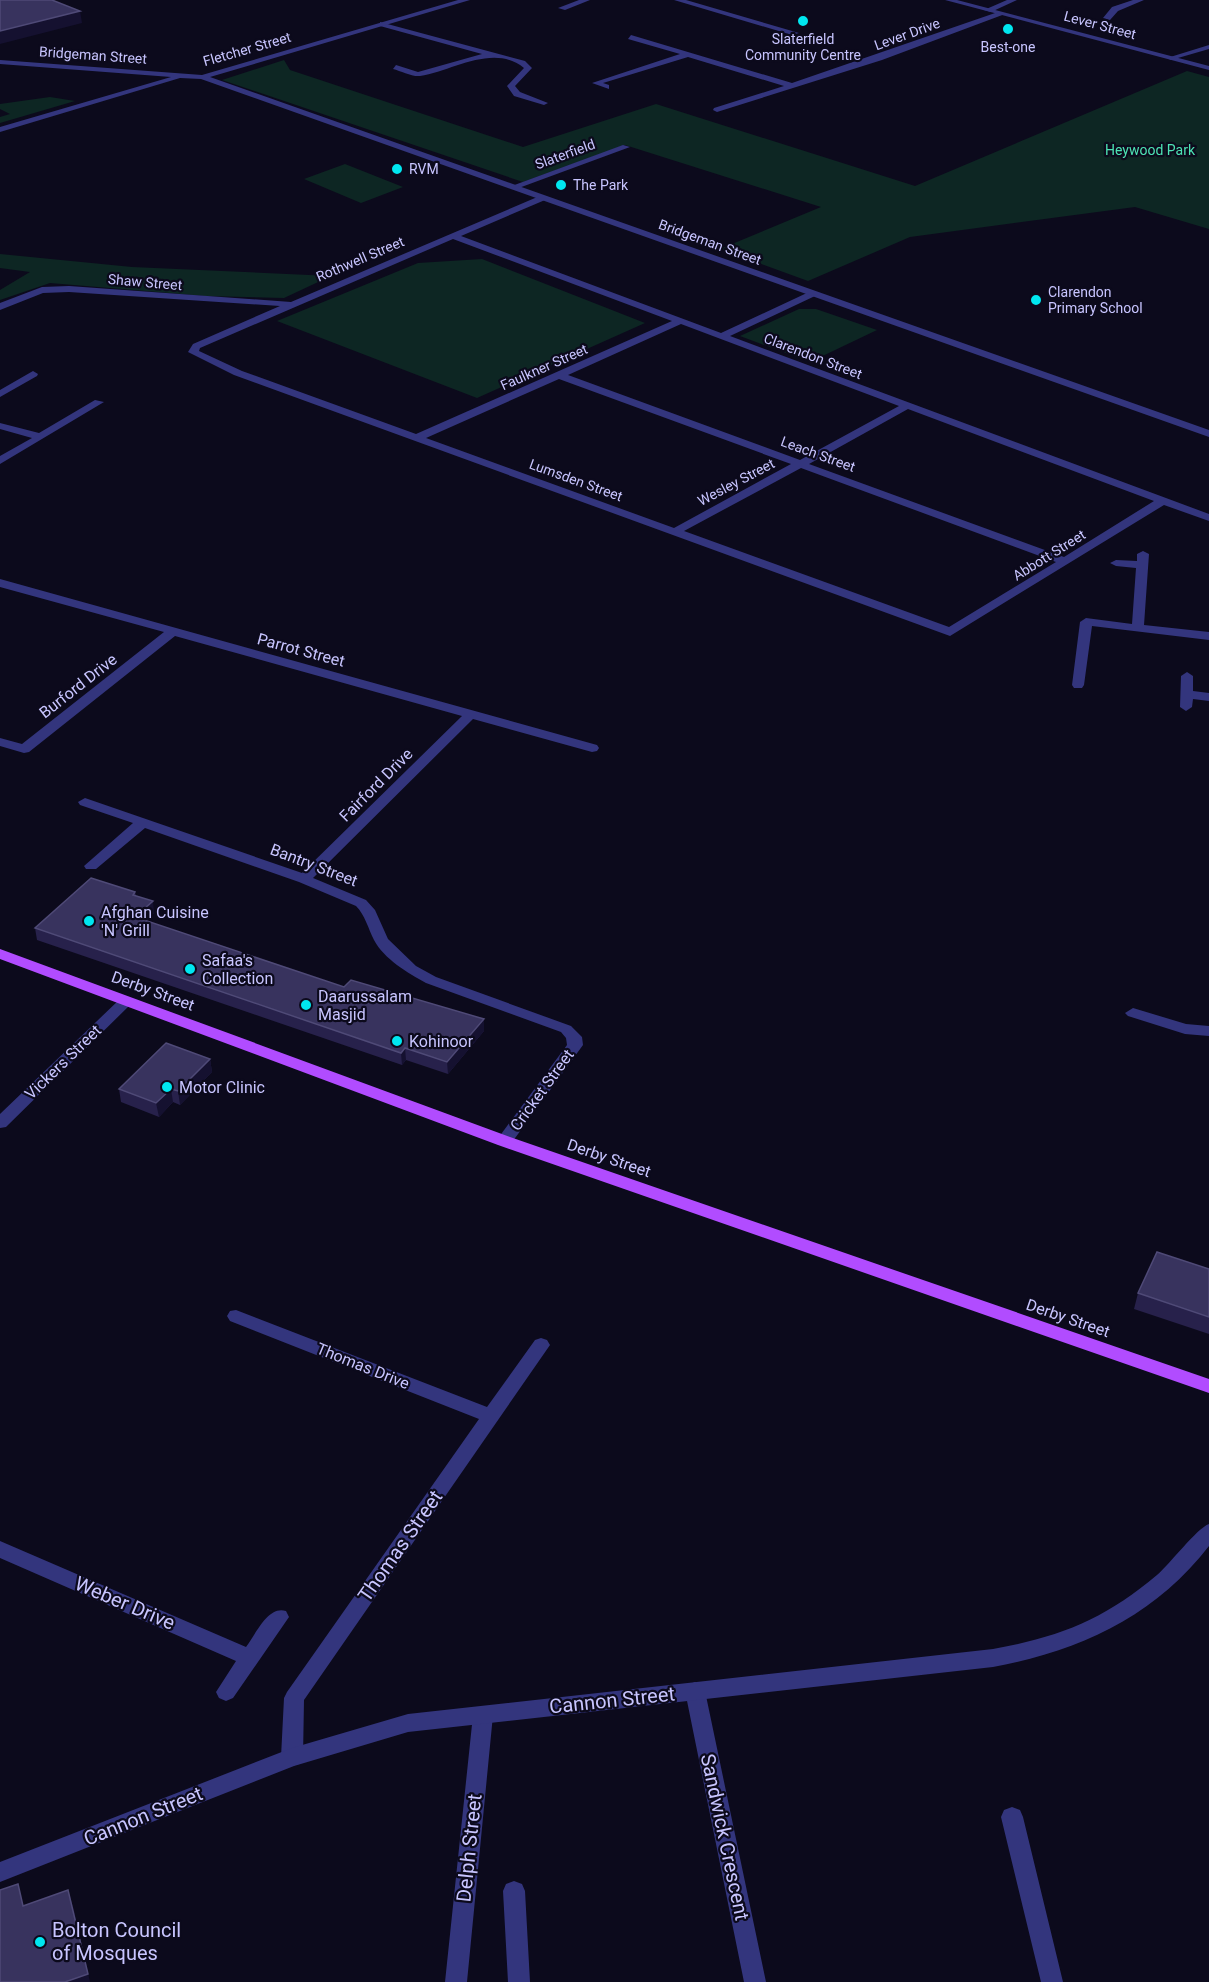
<svg xmlns="http://www.w3.org/2000/svg" width="1209" height="1982" font-family="Roboto,sans-serif">
  <style>
    .green { fill: #0d2623 }
    .lines { fill: none; stroke-linecap: round; stroke-linejoin: round }
    .minor { fill: #33357d; fill-rule: evenodd }
    .tertiary { fill: #33357d; fill-rule: evenodd }
    .primary { fill: #b14cff; fill-rule: evenodd }
    .wall { fill: #27214b }
    .shaded-wall { fill: #151130 }
    .building { fill: #38335e; stroke: #4f4a77; stroke-width: 1.5 }
    .poi-dot { fill: #00e7f0; stroke: #0c0a1c; stroke-width: 2 }
    .labels { text-anchor: middle; dominant-baseline: central; stroke-width: 4.5; stroke-linejoin: round; paint-order: stroke }
    .far-street-label { font-size: 14px; fill: #c8c5ff; stroke: #0c0a1c }
    .far-poi-label { font-size: 14px; fill: #c8c5ff; stroke: #0c0a1c; text-anchor: start }
    .far-park-label { font-size: 14px; fill: #4de3b4; stroke: #0c0a1c }
    .street-label { font-size: 16px; fill: #c8c5ff; stroke: #0c0a1c }
    .poi-label { font-size: 16px; fill: #c8c5ff; stroke: #0c0a1c; text-anchor: start }
    .near-street-label { font-size: 20px; fill: #c8c5ff; stroke: #0c0a1c }
    .near-poi-label { font-size: 20px; fill: #c8c5ff; stroke: #0c0a1c; text-anchor: start }
  </style>
  <rect width="100%" height="100%" fill="#0c0a1c"/>
  <!-- green -->
  <path class="green" d="M284,60L290,70L523,147L656,104L915,186L1187,71L1209,77V229L1135,207L910,237L808,281L720,249L821,207L625,145L523,182L222,80Z
    M50,97L75,101L0,123V117L10,114L0,109V104Z
    M345,164L403,187L361,203L304,179Z
    M0,254L132,267L331,276L284,298L205,296L50,283L0,300V290L30,272L0,268Z
    M482,259L645,323L477,398L277,321L418,263Z
    M799,309H816L877,330L810,362L740,336Z"/>
  <g class="lines">
    <!-- minor -->
    <path class="minor" d="M579,0H590L565,10L558,8Z
      M674,0H686L799,33L792,35Z
      M1007,0H1017L991,12L984,10Z
      M1133,0H1144L1118,11L1110,20L1103,18L1112,7Z
      M998,12L1005,14L882,60L717,112L713,110L714,108L784,86L688,57L603,83L609,85V89L592,83L680,54L628,39L631,35L792,83Z
      M380,22L525,61L532,68L515,86L520,92L548,103L544,105L514,96L507,86L524,68C493,43 453,71 420,76C412,77 401,71 393,69L396,65L418,72L482,54L380,26Z
      M1209,45V49L1171,60L1167,58Z
      M623,145L630,147L516,189L509,187Z
      M542,195L546,198L545,200L461,236L721,333L809,292H815V296L730,336L1209,514V521L1164,505L950,636L234,375L188,352L193,344L280,306L69,292L43,293L0,310V303L42,287L69,286L291,302ZM453,239L672,321L416,434L242,371L199,351L200,348ZM681,324L899,406L800,460L568,375ZM559,379L791,464L674,528L426,438ZM908,409L1154,501L1064,557L809,464ZM801,468L1056,562L949,627L684,531Z
      M33,371L38,374L37,376L0,397V390Z
      M95,400L104,402L0,464V456L32,438L0,429V423L39,433Z
      M1143,551L1149,554L1144,625L1209,632V640L1092,626L1084,685L1082,688H1074L1072,685L1080,622L1086,618L1132,624L1136,568L1116,566L1110,563L1116,560L1137,561V554Z
      M0,579L597,745L599,748L597,751L592,752L473,719L313,878L366,900L375,910L388,939L416,966L436,977L571,1026L582,1037L583,1045L510,1145H498L496,1141L567,1045L566,1038L561,1032L426,983C408,973 384,959 374,940C368,928 365,915 356,906L299,882L145,828L96,869H86L84,866L133,823L80,805L78,802L85,798L302,873L462,716L175,636L29,752L24,753L0,746V738L22,744L164,632L0,587Z
      M1187,672L1193,676V691L1209,693V701L1193,699L1192,707L1186,711L1180,707L1181,676Z
      M126,996L134,1001L131,1004L6,1127L0,1128V1114L121,998Z
      M1133,1008L1186,1024L1209,1026V1036L1185,1034L1128,1016L1125,1013Z
      M236,1310L487,1407L535,1340L541,1338L547,1340L550,1345L304,1700L303,1757L299,1764L292,1766L285,1764L281,1757L284,1698L287,1692L479,1419L230,1321L227,1316L230,1311Z
      M0,1541L246,1647C256,1634 268,1605 286,1611L289,1617L233,1698L226,1701L219,1698L216,1692L236,1661L0,1558Z
      M695,1682L702,1685L705,1691L766,1982H744L685,1691L688,1685Z
      M483,1706L490,1709L493,1715L467,1982H445L473,1715L476,1709Z
      M1012,1807L1020,1810L1023,1817L1063,1982H1041L1001,1817L1004,1810Z
      M514,1881L522,1884L525,1891L530,1982H508L503,1891L506,1884Z"/>
    <!-- tertiary -->
    <path class="tertiary" d="M458,0H470L210,77L1209,430V437L201,79L180,78L0,132V127L171,77L0,64V60L202,75Z
      M945,0H957L1209,66V70Z
      M1209,1524V1546C1154,1617 1079,1651 993,1667L408,1732L294,1766L0,1882V1862L292,1748L408,1714L993,1649C1060,1637 1105,1619 1157,1575C1170,1564 1197,1528 1209,1524Z"/>
    <!-- primary -->
    <path class="primary" d="M0,949L510,1137L1209,1379V1393L498,1145L0,959Z"/>
  </g>
  <!-- wall -->
  <path class="wall" d="M135,892L136,896L154,913L146,921L344,987L484,1019V1031L448,1074L406,1060L402,1065L37,940L35,928Z
    M210,1059L212,1072L180,1105L173,1102L159,1117L121,1102L119,1089Z
    M1209,1269V1334L1134,1309L1138,1293Z"/>
  <!-- shaded-wall -->
  <path class="shaded-wall" d="M80,11L82,23L0,44V31Z
    M153,901L154,913L137,929L135,917Z
    M484,1019V1031L448,1074L447,1062Z
    M405,1048L406,1060L402,1065L401,1053Z
    M210,1059L212,1072L180,1105L178,1091Z
    M171,1089L173,1102L159,1117L156,1103Z
    M68,1890L74,1910L90,1982H65Z"/>
  <!-- building -->
  <path class="building" d="M0,0H52L80,11L0,31Z
    M91,878L135,892L133,895L153,901L135,917L344,987L351,980L484,1019L447,1062L405,1048L401,1053L35,928Z
    M166,1043L210,1059L178,1091L171,1089L156,1103L119,1089Z
    M1157,1252L1209,1269V1317L1138,1293Z
    M18,1884L23,1906L68,1890L88,1974L65,1982H0V1890Z"/>
  <!-- markers -->
  <g class="poi-dot">
    <circle cx="803" cy="21" r="6"/>
    <circle cx="1008" cy="29" r="6"/>
    <circle cx="397" cy="169" r="6"/>
    <circle cx="561" cy="185" r="6"/>
    <circle cx="1036" cy="300" r="6"/>
    <circle cx="89" cy="921" r="6"/>
    <circle cx="190" cy="969" r="6"/>
    <circle cx="306" cy="1005" r="6"/>
    <circle cx="397" cy="1041" r="6"/>
    <circle cx="167" cy="1087" r="6"/>
    <circle cx="40" cy="1942" r="6"/>
  </g>
  <g class="labels">
    <!-- far-street labels -->
    <g class="far-street-label">
      <text transform="translate(1100 25) rotate(15)">Lever Street</text>
      <text transform="translate(907 34) rotate(-20)">Lever Drive</text>
      <text transform="translate(247 49) rotate(-16)">Fletcher Street</text>
      <text transform="translate(93 55) rotate(4)">Bridgeman Street</text>
      <text transform="translate(565 154) rotate(-20)">Slaterfield</text>
      <text transform="translate(710 242) rotate(20)">Bridgeman Street</text>
      <text transform="translate(360 259) rotate(-23)">Rothwell Street</text>
      <text transform="translate(145 282) rotate(5)">Shaw Street</text>
      <text transform="translate(813 356) rotate(21)">Clarendon Street</text>
      <text transform="translate(544 367) rotate(-24)">Faulkner Street</text>
      <text transform="translate(818 454) rotate(20)">Leach Street</text>
      <text transform="translate(576 480) rotate(20)">Lumsden Street</text>
      <text transform="translate(736 482) rotate(-28)">Wesley Street</text>
      <text transform="translate(1049 555) rotate(-32)">Abbott Street</text>
    </g>
    <!-- far-poi labels -->
    <g class="far-poi-label">
      <text x="803" y="39" text-anchor="middle">Slaterfield<tspan x="803" dy="16">Community Centre</tspan></text>
      <text x="1008" y="47" text-anchor="middle">Best-one</text>
      <text x="409" y="169">RVM</text>
      <text x="573" y="185">The Park</text>
      <text x="1048" y="292">Clarendon<tspan x="1048" dy="16">Primary School</tspan></text>
    </g>
    <!-- far-park labels -->
    <g class="far-park-label">
      <text x="1150" y="150">Heywood Park</text>
    </g>
    <!-- street labels -->
    <g class="street-label">
      <text transform="translate(301 650) rotate(15)">Parrot Street</text>
      <text transform="translate(78 686) rotate(-38)">Burford Drive</text>
      <text transform="translate(376 785) rotate(-45)">Fairford Drive</text>
      <text transform="translate(314 865) rotate(21)">Bantry Street</text>
      <text transform="translate(153 991) rotate(20)">Derby Street</text>
      <text transform="translate(63 1062) rotate(-44)">Vickers Street</text>
      <text transform="translate(542 1090) rotate(-54)">Cricket Street</text>
      <text transform="translate(609 1158) rotate(19)">Derby Street</text>
      <text transform="translate(1068 1318) rotate(19)">Derby Street</text>
      <text transform="translate(363 1366) rotate(22)">Thomas Drive</text>
    </g>
    <!-- poi labels -->
    <g class="poi-label">
      <text x="101" y="912">Afghan Cuisine<tspan x="101" dy="18">'N' Grill</tspan></text>
      <text x="202" y="960">Safaa's<tspan x="202" dy="18">Collection</tspan></text>
      <text x="318" y="996">Daarussalam<tspan x="318" dy="18">Masjid</tspan></text>
      <text x="409" y="1041">Kohinoor</text>
      <text x="179" y="1087">Motor Clinic</text>
    </g>
    <!-- near-street labels -->
    <g class="near-street-label">
      <text transform="translate(400 1546) rotate(-55)">Thomas Street</text>
      <text transform="translate(125 1603) rotate(23)">Weber Drive</text>
      <text transform="translate(612 1700) rotate(-6)">Cannon Street</text>
      <text transform="translate(143 1816) rotate(-22)">Cannon Street</text>
      <text transform="translate(725 1837) rotate(78)">Sandwick Crescent</text>
      <text transform="translate(469 1848) rotate(-84)">Delph Street</text>
    </g>
    <!-- near-poi labels -->
    <g class="near-poi-label">
      <text x="52" y="1930">Bolton Council<tspan x="52" dy="23">of Mosques</tspan></text>
    </g>
  </g>
</svg>
